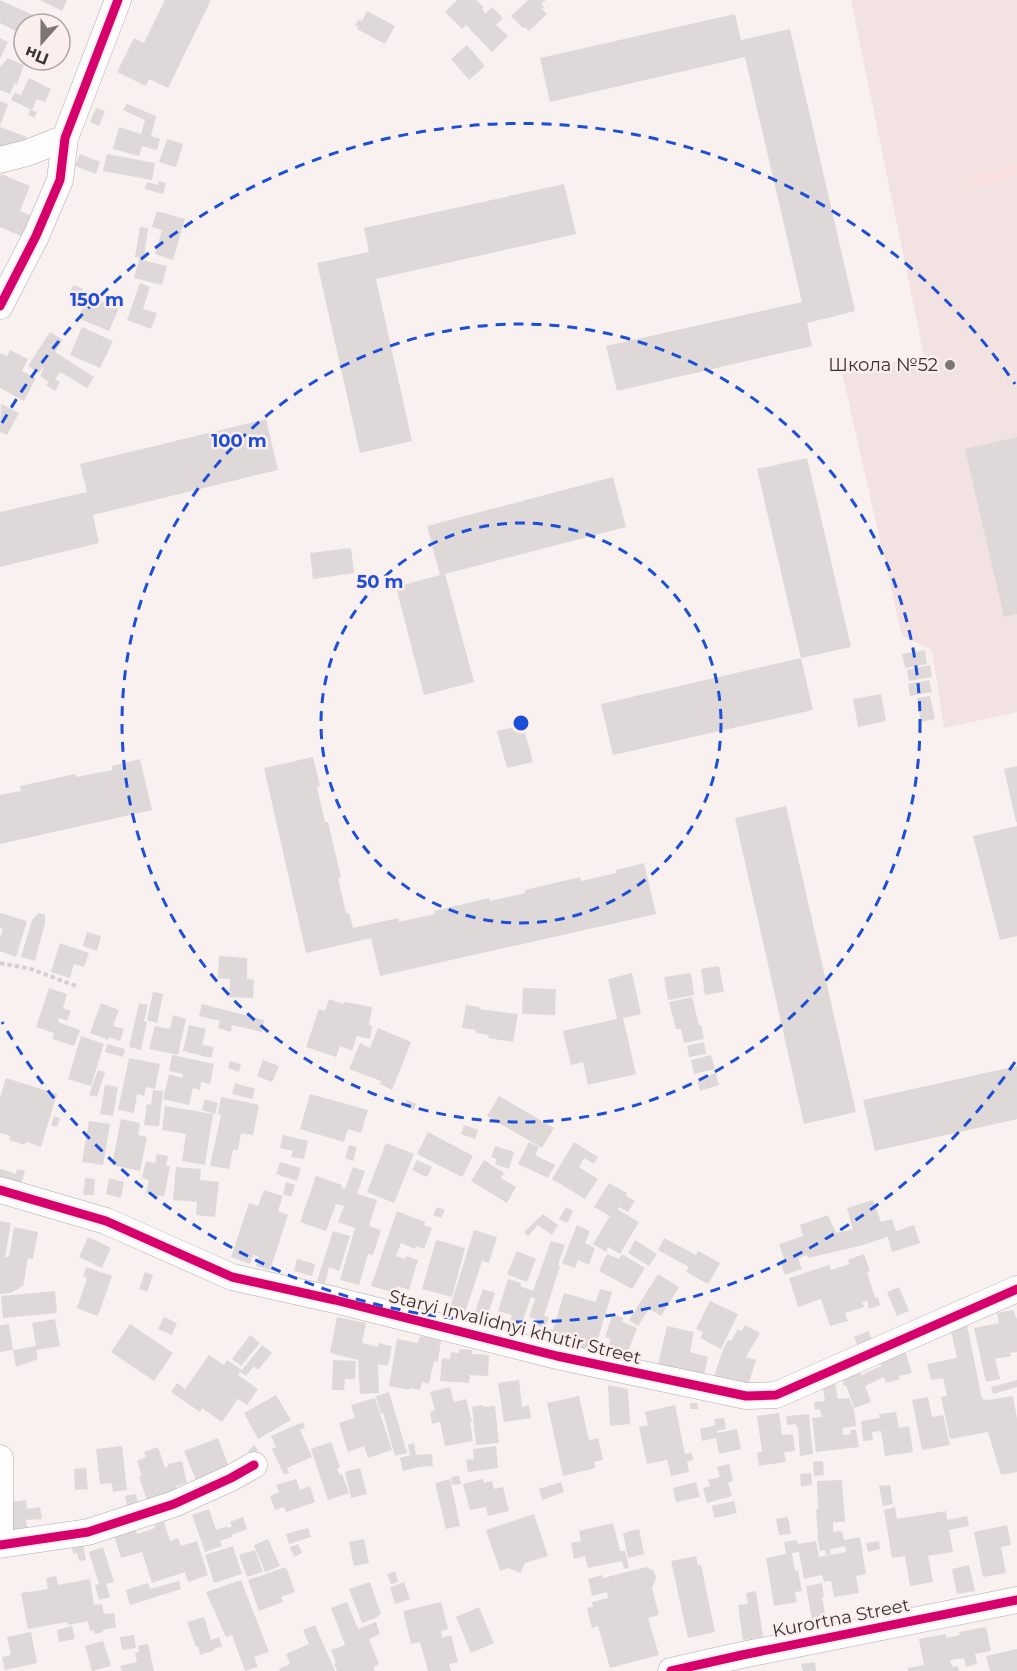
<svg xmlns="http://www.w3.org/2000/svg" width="1017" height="1671" font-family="Montserrat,sans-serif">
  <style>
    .built { fill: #f2e3e2 }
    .green { fill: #fae0df }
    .building { fill: #ded8d8 }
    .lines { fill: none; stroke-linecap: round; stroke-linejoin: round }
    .minor-casing { stroke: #afaaa9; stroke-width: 27 }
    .path { stroke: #d4d0d0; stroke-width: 4; stroke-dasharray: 4.5 3; stroke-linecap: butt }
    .minor { stroke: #fefdfd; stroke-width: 26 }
    .cycleway-casing { stroke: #fbeeed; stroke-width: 13 }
    .cycleway { stroke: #d6006c; stroke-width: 9 }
    .ring { fill: none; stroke: #1d4ed8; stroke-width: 3; stroke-dasharray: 10 8 }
    .poi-dot { fill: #7c7676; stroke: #fbeeed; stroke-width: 2 }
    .labels { text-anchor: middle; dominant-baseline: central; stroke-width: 5; stroke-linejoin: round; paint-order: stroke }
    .poi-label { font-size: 18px; fill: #393434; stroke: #fbeeed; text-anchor: end }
    .street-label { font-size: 18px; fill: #393434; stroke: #fbeeed }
    .centre { fill: #1d4ed8; stroke: #fbeeed; stroke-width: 3 }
    .ring-label { font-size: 18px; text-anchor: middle; font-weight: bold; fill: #1d4ed8; stroke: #fbeeed; stroke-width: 5; stroke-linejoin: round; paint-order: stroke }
  </style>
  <rect width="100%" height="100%" fill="#f8f1f0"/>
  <!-- built -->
  <path class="built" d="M851,0H1017V712L944,728L932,650L902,636L842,373L924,356Z"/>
  <!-- green -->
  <path class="green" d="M1017,162V173L997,182L971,186L969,175L996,171Z"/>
  <!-- building -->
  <path class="building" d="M0,0L37,17L34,24H24V35L0,23Z
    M40,0H67L62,11Z
    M165,0H211L168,88L149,79L146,86L117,72L134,38L144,43Z
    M457,0H476L484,7L482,9L485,14L492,7L503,18L496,25L508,36L492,52L466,25L462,29L445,12Z
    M528,0H546L541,4L544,7L542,9L547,14L529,31L525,27L523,28L511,16Z
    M367,11L395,26L385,44L357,29L359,27L355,26L358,20L362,21Z
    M735,14L741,40L790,29L855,311L807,323L812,346L617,391L606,346L802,302L745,57L550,102L540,58Z
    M0,38L8,42L0,59Z
    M467,45L485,66L469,80L451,59Z
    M8,58L24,65L17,84L15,83L10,94L0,90V67Z
    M29,78L51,89L45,102L37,99L32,110L11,100L15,92L21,95Z
    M0,101L8,104L0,126Z
    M127,104L156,116L151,136L160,139L157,150L142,146L139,156L113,149L119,127L141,134L145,120L123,110Z
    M96,108L105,111L99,126L90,122Z
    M30,110L37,112L34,118L28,115Z
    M0,127L27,137L21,145L11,150L0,146Z
    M167,139L183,144L176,167L159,162Z
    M80,154L100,162L96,174L75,166Z
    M107,154L155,163L152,180L103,171Z
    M1,174L30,186L20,211L32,216L23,237L0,227V178Z
    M159,181L166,183L163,194L145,189L147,182L158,185Z
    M564,184L576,234L376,279L412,441L360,453L317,263L369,252L364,228Z
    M157,211L185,219L173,260L155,254L162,230L152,227Z
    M140,227L148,228L144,258L135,257Z
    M139,259L167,266L162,285L134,278Z
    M140,283L150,287L143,309L157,313L151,329L127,320Z
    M73,285L83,289L79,300L69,296Z
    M88,296L119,308L109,331L78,318Z
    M82,327L113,341L100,368L70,355Z
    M50,332L63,340L55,352L94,377L87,388L60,372L55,379L60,382L55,391L46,385L49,382L40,376L44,368L43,367L39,373L28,366Z
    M10,350L28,359L22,371L36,378L24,401L0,388V353L7,356Z
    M1,404L19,413L7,435L0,432Z
    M266,419L278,470L93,515L99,543L0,567V512L87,492L80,464Z
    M1017,437V614L1004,617L965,449Z
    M807,458L851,647L801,658L813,710L613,755L601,704L801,658L757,469Z
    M613,477L626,527L445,574L474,682L424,695L396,587L440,575L427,526Z
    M351,548L354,573L313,579L310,553Z
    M925,650L927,664L905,668L902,654Z
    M930,665L932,677L909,681L907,670Z
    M929,680L932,692L910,696L908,684Z
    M881,694L886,721L858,727L853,699Z
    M930,696L935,719L921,722L917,698Z
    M523,725L533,762L507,768L497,731Z
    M313,757L320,786L317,787L325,822H328L341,877L338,878L346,913H349L353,928L398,918L399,922L435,914L434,911L489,898L490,901L525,893V890L580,877L581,881L616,873V870L644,863L656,914L380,976L371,938L306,953L264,768Z
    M140,759L152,810L0,844V795L21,791L20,786L75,774L76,777L112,770V766Z
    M1017,766V822H1016L1004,769Z
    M786,806L856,1112L804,1124L735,818Z
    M1017,826V936L1000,940L973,836Z
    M0,913L27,921L16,957L0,951V939L3,929L0,928Z
    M39,913L45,915V923L35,961L21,957L32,920Z
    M87,932L101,936L97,951L83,946Z
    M60,943L89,953L84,967L74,964L70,978L51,972Z
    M219,956L247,958V979L254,980L253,998L229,997L230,979L218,978Z
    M719,966L724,992L705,995L701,969Z
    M632,973L641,1014L623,1018L636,1074L588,1085L583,1062L571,1065L563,1031L617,1019L608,979Z
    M691,973L694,995L668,1000L664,977Z
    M49,988L67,994L63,1008L71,1011L67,1021L59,1018L58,1022L80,1030L74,1046L52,1039L54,1033L36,1027Z
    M523,988L556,989L555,1015L522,1014Z
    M153,992L163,994L157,1023L147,1020Z
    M692,997L699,1025H701L704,1039L684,1043L681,1029H676L669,1002Z
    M329,999L343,1004L344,1002L372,1007L369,1025L372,1026L370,1039L357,1036L352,1051L340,1046L336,1057L306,1047L319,1009L325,1011Z
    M101,1003L119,1010L113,1026L124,1029L120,1041L109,1037L108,1040L90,1033Z
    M139,1003L148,1005L144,1021L147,1022L141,1050L129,1047Z
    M202,1004L264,1020L262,1032L232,1025L231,1032L218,1028L220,1021L199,1016Z
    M466,1005L479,1007V1009L518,1014L513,1042L488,1038L489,1035L476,1033V1030L462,1028Z
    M173,1015L186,1019L178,1055L149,1049L155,1026L170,1029Z
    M189,1025L206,1029L202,1045L214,1047L211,1058L183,1051Z
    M378,1028L411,1042L392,1090L380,1084L381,1081L349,1069L360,1043L370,1048Z
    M81,1036L104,1044L91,1086L68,1079Z
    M704,1042L706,1054L689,1057L687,1046Z
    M107,1044L125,1049L123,1057L105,1052Z
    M172,1055L214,1064L210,1084L201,1082L200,1090L193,1088L189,1105L163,1099L169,1074L182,1078L183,1074L169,1071Z
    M711,1055L715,1069L694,1074L691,1060Z
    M129,1058L160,1064L155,1089L146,1087L144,1096L137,1094L134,1113L118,1110Z
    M263,1060L279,1066L272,1082L257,1076Z
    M230,1061L241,1064L239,1072L228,1068Z
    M1017,1066V1119L875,1151L863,1100Z
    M98,1070L105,1072L97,1097L89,1095Z
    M716,1073L719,1085L700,1091L697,1079Z
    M6,1078L57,1094L41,1147L27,1142L25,1145L9,1140L11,1136L0,1133V1098Z
    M235,1083L255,1089L252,1099L232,1094Z
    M105,1085L118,1087L113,1116L100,1114Z
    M153,1090L163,1091L159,1126L144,1125L147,1104L151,1105Z
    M310,1094L368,1110L361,1133L348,1129L344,1142L300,1129Z
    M499,1096L554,1128L542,1148L487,1116Z
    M221,1097L259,1105L253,1135L241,1133L238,1150H233L229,1169L210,1166L221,1115L218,1114Z
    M205,1099L218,1103L215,1114L202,1110Z
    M407,1100L416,1104L414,1110L405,1106Z
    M165,1106L213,1114L205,1165L182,1161L186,1134L162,1130Z
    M54,1116L60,1118L57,1127L51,1125Z
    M121,1119L140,1123L138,1135L147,1137L140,1171L112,1165Z
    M89,1121L110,1124L103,1165L82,1162Z
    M464,1125L478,1130L475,1139L461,1134Z
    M428,1132L473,1156L462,1177L417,1154Z
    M283,1135L308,1141L304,1159L291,1157L293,1151L280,1148Z
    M529,1142L539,1147L535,1155L555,1165L548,1178L518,1164Z
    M574,1142L598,1157L594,1164L584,1158L579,1167L598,1179L585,1199L552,1179Z
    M386,1143L414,1154L394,1203L367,1192Z
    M349,1145L357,1147L353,1161L345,1158Z
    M495,1146L514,1152L509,1169L495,1164L497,1159L491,1157Z
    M157,1154L168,1156L166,1166H170L164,1197L146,1193L149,1180L142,1178L146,1161L155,1163Z
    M417,1160L432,1167L427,1177L412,1170Z
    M484,1160L504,1173L501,1178L516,1187L507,1203L471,1181Z
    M280,1162L301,1168L297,1181L276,1174Z
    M176,1167L201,1169L200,1180L219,1182L215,1217L196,1215L197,1202L173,1200Z
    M353,1167L365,1171L357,1194L377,1200L369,1226L381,1230L373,1255L368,1254L359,1285L340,1280L355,1228L338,1222L344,1206L336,1204L326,1231L300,1222L316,1176L342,1185L341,1188L345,1189Z
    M0,1169L16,1174L17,1169L25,1171L21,1184L0,1177Z
    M85,1178L95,1179L94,1195H83Z
    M109,1178L124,1182L121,1198L106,1194Z
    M286,1182L295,1185L291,1197L283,1194Z
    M609,1183L627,1193L626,1196L635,1201L628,1212L619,1207L617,1209L639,1222L620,1254L608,1247L606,1252L593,1244L610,1216L594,1207Z
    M264,1190L283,1196L278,1211L288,1215L270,1270L256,1266L259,1257L253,1255L250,1264L231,1257L249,1203L258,1206Z
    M873,1200L881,1222L892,1219L896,1231L914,1225L920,1243L892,1252L888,1237L859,1246L808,1258L807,1255L798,1258L802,1269L785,1275L781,1263L785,1262L779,1244L803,1236L800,1225L828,1215L836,1233L853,1229L847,1208Z
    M437,1207L445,1210L441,1218L433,1215Z
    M566,1207L573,1211L567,1223L559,1219Z
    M397,1211L425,1222L424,1225L432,1228L424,1249L417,1246L415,1249L401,1243L396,1256L406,1259V1256L418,1260L409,1290L397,1286L395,1293L371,1286Z
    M543,1214L558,1225L552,1235L538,1225L528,1236L524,1232Z
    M0,1221L11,1223L5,1257H9L14,1227L38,1232L33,1259L28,1258L23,1287L20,1286V1288L10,1293L0,1294Z
    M577,1225L590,1231L585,1243L595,1248L589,1265L578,1260L575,1268L562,1263Z
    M474,1230L497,1237L489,1263L482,1261L464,1316L449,1311Z
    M333,1231L350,1236L339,1271L329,1267L325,1284L317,1281Z
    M88,1237L111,1248L102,1268L79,1257Z
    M664,1238L696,1255L698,1251L720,1263L708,1284L686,1272L689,1267L658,1250Z
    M436,1240L465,1248L452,1297L422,1289Z
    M635,1240L657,1254L649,1266L628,1253Z
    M551,1241L565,1245L558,1265L560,1266L544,1316L549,1317L545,1328L535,1325L537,1320L529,1317L535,1299L531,1297L518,1335L507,1331L512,1315L498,1311L508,1279L521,1283L520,1286L533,1291Z
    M517,1251L536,1259L527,1282L507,1274Z
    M607,1254L619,1259L622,1254L645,1268L632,1289L599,1271Z
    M864,1254L870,1271L867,1272L875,1298L878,1297L880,1305L869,1309L867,1300L862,1302L864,1307L845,1313L848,1321L830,1326L821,1299L798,1307L789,1278L829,1265L831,1270L849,1264L848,1260Z
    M297,1259L315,1264L312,1276L294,1271Z
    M86,1267L112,1276L98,1316L77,1308L87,1278L83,1276Z
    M145,1272L153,1275L147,1292L139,1289Z
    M658,1274L679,1287L661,1316L649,1309L638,1326L629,1320Z
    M899,1287L909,1311L897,1316L887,1292Z
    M483,1289L495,1293L486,1320L484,1318L481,1324L472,1321Z
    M600,1289L612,1292L597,1342H593L590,1353L570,1347L574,1336L562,1333L559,1344L547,1341L551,1329L553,1330L564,1293L596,1302Z
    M55,1291L57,1313L3,1318L1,1296Z
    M710,1301L738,1314L721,1349L700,1338L703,1332L696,1329Z
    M1013,1310L1017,1319V1352L1010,1353L1011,1356L995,1359L1000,1379L986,1382L974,1328L999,1323L997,1313Z
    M613,1314L623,1318L622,1322L637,1328L627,1354L608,1347L611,1339L605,1337Z
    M164,1317L177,1323L172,1335L158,1329Z
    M337,1317L366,1323L362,1343L378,1347V1343L392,1346L388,1366L378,1364L379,1393L360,1394L358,1360L330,1353Z
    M55,1319L60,1346L36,1350L38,1359L16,1367L13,1350L36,1346L32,1323Z
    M9,1324L13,1350L0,1352V1325Z
    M130,1324L173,1353L154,1381L111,1352Z
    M745,1325L760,1333L746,1357L756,1360L747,1389L714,1377L723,1349L728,1340L731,1341L738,1329L741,1331Z
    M967,1325L982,1399L989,1400L1013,1396L1017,1419V1472L1001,1475L988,1432L950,1439L941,1397L947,1396L943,1378L931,1380L927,1364L957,1358L951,1331Z
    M667,1326L694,1332L690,1352L708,1357L704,1375L658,1364Z
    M869,1331L872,1340L857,1345L854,1337Z
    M250,1335L260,1343L241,1366L232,1359Z
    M420,1336L441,1340L438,1362L434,1361L429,1384L422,1382L420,1390L410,1388V1390L389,1386L397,1339L418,1343Z
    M262,1345L272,1353L258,1370L254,1366L246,1376L240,1372L238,1375L258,1389L247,1405L238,1399L222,1422L202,1408L200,1412L171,1392L177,1383L185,1389L209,1355L224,1365L227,1360L242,1370Z
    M459,1349L472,1350V1354L489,1355L488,1376L470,1375L469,1383L440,1381L442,1358L450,1359L451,1352L459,1353Z
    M905,1351L912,1373L899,1376L900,1379L886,1383L884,1377L865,1386L871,1402L854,1408L846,1385L844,1386L840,1375L859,1368L861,1375L881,1366L880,1362L893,1357V1355Z
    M333,1360L356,1361L355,1379H345L344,1390H332Z
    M834,1377L838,1399L849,1398L854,1410L856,1426L843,1428V1435L851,1434L850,1430H856L859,1447L816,1452L812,1418L822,1417L820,1409L815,1410L814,1402L825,1401L822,1382Z
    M519,1380L522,1407L529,1405L531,1418L504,1422L498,1383Z
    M1017,1380V1387L993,1394L991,1387Z
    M608,1385L628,1389L630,1424L610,1426Z
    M450,1387L454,1402L466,1399L472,1422H470L473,1441L445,1446L440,1422L432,1424L430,1412L435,1410L430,1392Z
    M389,1392L407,1453L395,1456L383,1413L381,1414L376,1396Z
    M276,1395L291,1420L258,1439L244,1413Z
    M579,1396L589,1440L598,1438L603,1460L594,1462L595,1468L563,1476L547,1403Z
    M928,1397L932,1417L943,1415L950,1445L922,1450L912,1400Z
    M375,1398L392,1450L368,1458L364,1446L348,1452L339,1423L355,1418L351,1405Z
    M690,1403H697L698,1409H690Z
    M483,1405V1407L495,1406L499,1443L476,1445L472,1407Z
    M675,1405L685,1454L692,1453L693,1460L687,1462L689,1472L671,1476L667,1460L647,1464L639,1427L648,1425L645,1412Z
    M896,1412L899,1428L909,1426L913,1452L885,1456L881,1431L872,1432L873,1440L863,1441L861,1421L880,1418L879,1414Z
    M779,1413L782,1435L793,1434L795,1451L784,1452L786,1462L759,1466L757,1453L762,1452L757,1416Z
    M809,1414L813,1454L800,1456L798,1427H796V1424L787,1425L786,1416Z
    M724,1418L726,1429L717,1431V1433L737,1429L741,1449L719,1454L716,1438L702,1441L700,1429L716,1425L714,1419Z
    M303,1422L305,1428L300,1430L312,1457L287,1468L289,1473L284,1475L272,1449L276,1447L271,1436Z
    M218,1438L231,1472L198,1485L184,1451Z
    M331,1442L340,1467L337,1469L340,1475L342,1474L349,1493L328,1500L311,1449Z
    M414,1443L416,1455L432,1454L433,1466L419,1467L403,1471L400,1458L410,1455L408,1445Z
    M254,1445L258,1450L252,1456L248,1451Z
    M122,1446L127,1490L113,1492L112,1483L100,1484L96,1449Z
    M496,1446L498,1468L468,1472L466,1460L474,1459L473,1449Z
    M158,1447L165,1468L169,1466L168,1464L182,1461L187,1483L176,1486L179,1495L149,1506L139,1477L142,1476L137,1461L146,1457L144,1452Z
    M823,1461L824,1475L814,1476L813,1462Z
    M729,1464L733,1481L728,1483L732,1496L707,1503L703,1488L710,1486L708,1480L720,1477L717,1467Z
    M86,1468L88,1489L75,1490L74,1469Z
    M360,1468L367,1494L351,1498L345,1472Z
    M811,1473L812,1485L801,1486L800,1474Z
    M459,1476L461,1484L452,1485L451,1477Z
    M296,1479L300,1490L310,1486L315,1502L286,1512L284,1507L275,1510L270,1496L279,1492L276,1485Z
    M450,1479L460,1526L446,1529L435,1483Z
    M483,1479L484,1483L492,1481L494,1489L503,1487L509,1511L488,1516L486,1507L470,1510L463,1484Z
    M842,1480L845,1522H833V1532L842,1531L844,1540L860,1537L866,1574L856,1576L859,1593L834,1597L831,1581L824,1582L822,1575L804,1579L799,1552L792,1553L795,1571H798L802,1591L795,1592L797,1602L774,1606L766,1558L786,1554L784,1542L797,1540L798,1544L816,1541L819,1557L846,1552L845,1546L830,1549L831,1554L826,1555L825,1550L820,1551L817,1536H818L816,1509H818L817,1481Z
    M561,1482L564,1492L542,1500L539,1489Z
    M696,1482L700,1497L676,1502L673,1488Z
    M890,1485L893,1504L883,1506L879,1486Z
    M136,1494L138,1503L128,1512L125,1496Z
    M26,1500L27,1509L40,1507L42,1519L26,1520L28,1533L13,1535L9,1502Z
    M734,1501L737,1513L714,1518L712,1506Z
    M895,1507L897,1519L946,1511L947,1520L967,1516L969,1526L949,1530L953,1552L928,1556L933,1582L910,1586L905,1556L892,1558L884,1510Z
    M209,1509L216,1530L228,1526V1528L232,1526L230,1522L243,1517L247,1529L231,1535L232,1537L220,1541L222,1546L205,1552L192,1515Z
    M534,1514L548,1556L525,1563L520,1573L509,1568L500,1571L486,1530Z
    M788,1517L791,1534L779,1535L776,1519Z
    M164,1522L170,1541L178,1538L181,1546L197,1541L208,1575L188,1582L185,1572L152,1583L142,1552L121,1558L114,1535L135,1528L137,1534L155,1528L154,1525Z
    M613,1523L620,1551H625L629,1567L624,1569L622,1561L588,1568L585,1556L574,1559L571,1543L581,1541L579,1531Z
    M1007,1525L1011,1545L1001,1547L1006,1573L983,1577L974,1532Z
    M308,1528L311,1537L289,1544L286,1534Z
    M639,1529L644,1554L628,1558L623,1533Z
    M268,1539L280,1566L265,1572L254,1545Z
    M364,1539L369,1563L354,1566L349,1542Z
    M879,1541L880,1549L868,1552L866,1543Z
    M83,1544L86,1560L79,1561L77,1553L73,1554L72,1548L76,1547L75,1545Z
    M298,1544L302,1553L294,1557L290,1547Z
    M233,1546L242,1574L214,1583L205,1555Z
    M103,1547L114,1582L106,1584L110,1597L99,1600L95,1585L99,1584L89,1552Z
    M255,1550L263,1572L247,1577L239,1555Z
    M696,1556L698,1565H701L715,1632L688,1638L671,1561Z
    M969,1565L975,1591L957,1594L952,1569Z
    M286,1567L295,1592L281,1597L283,1602L259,1611L248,1580Z
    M646,1567L654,1571L656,1578L652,1588L659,1615L648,1618L659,1655L610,1668L598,1626L592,1628L587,1608L593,1607L592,1602L608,1598L607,1592L592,1596L588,1579L602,1575L603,1578Z
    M395,1571L398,1582L391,1584L387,1574Z
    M56,1576L58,1585L90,1579L94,1605L102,1604L104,1614L114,1613L116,1627L103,1630V1632L95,1634L94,1630L90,1631L88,1621L68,1625L67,1622L28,1629L21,1593L48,1589L46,1578Z
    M241,1580L269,1652L254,1657L258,1667L245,1671L232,1635L226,1637L206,1592Z
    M179,1581L181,1589L130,1605L126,1590L148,1583L150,1589Z
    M370,1582L381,1614L377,1616L378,1617L362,1623L349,1589Z
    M404,1582L410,1599L395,1604L390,1587Z
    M822,1583L824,1597H822L826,1618L812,1620L806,1586Z
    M756,1591L763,1637L743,1640L738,1605L748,1604L746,1593Z
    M347,1602L358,1629L376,1622L380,1634L369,1639L379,1664L373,1667L375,1671H337L334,1664L336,1663L331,1650L345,1645L331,1608Z
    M441,1602L448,1629L441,1631L442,1638L451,1635L458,1662L449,1664L451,1671H428L420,1642L411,1644L403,1611Z
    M479,1607L494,1643L471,1653L456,1617Z
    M204,1617L211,1640L219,1637L222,1646L214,1649L215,1650L200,1655L198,1646L196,1647L187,1622Z
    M315,1625L335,1671H280L279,1669L290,1664L286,1654L309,1644L303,1630Z
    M72,1626L75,1639L59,1642L57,1630Z
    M986,1627L991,1651L975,1654L977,1664L966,1667L964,1658L950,1660L952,1667L958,1666L959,1671H908V1668L924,1665L919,1639L946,1634V1638L960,1635L959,1632Z
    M31,1632L37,1663L5,1670L2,1657L11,1655L7,1637Z
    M134,1635L136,1648L122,1650L120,1637Z
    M103,1641L111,1666L92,1671L85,1646Z
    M148,1644L154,1671H122L120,1666L137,1662L135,1653L139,1652L138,1646Z
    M1017,1649V1671H990L986,1656Z
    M815,1662L816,1671H803L801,1664Z"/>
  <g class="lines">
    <!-- minor casing -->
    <g class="minor-casing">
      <path id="minor" d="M0,160L27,153L65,138
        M0,306L36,236L60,180L65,138L118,0
        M0,1190L106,1221L232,1277L335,1300L557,1356L746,1396L776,1395L1017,1289
        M0,1458V1537
        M0,1545L88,1532L174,1504L231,1478L254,1465
        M671,1671L742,1655L1017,1600"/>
    </g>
    <!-- path -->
    <path class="path" d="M0,963L31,969L76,986"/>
    <!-- minor -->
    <use href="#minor" class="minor"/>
    <!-- cycleway casing -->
    <g class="cycleway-casing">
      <path id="cycleway" d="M0,306L36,236L60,180L65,138L118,0
        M0,1190L106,1221L232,1277L335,1300L557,1356L746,1396L776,1395L1017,1289
        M0,1545L88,1532L174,1504L231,1478L254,1465
        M671,1671L742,1655L1017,1600"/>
    </g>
    <!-- cycleway -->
    <use href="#cycleway" class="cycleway"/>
  </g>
  <!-- distance rings -->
  <g class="ring">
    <circle cx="521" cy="723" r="200"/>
    <circle cx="521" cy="723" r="399"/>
    <path d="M1015 1062A599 599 0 0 1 2 1022M2 423A599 599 0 0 1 1015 384"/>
  </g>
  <!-- markers -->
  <circle class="poi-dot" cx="950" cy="365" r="6"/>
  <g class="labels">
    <!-- poi labels -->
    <g class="poi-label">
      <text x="938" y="365">Школа №52</text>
    </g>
    <!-- street labels -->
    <g class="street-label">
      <text transform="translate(515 1327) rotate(14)">Staryi Invalidnyi khutir Street</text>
      <text transform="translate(841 1618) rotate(-11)">Kurortna Street</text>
    </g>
  </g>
  <circle cx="521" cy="723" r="9" class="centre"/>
  <g class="ring-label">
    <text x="97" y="306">150 m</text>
    <text x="239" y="447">100 m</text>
    <text x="380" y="588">50 m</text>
  </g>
  <!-- north arrow -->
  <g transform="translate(42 42) rotate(201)"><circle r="28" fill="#fbeeed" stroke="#ada4a3" stroke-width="1.5"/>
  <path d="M0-4.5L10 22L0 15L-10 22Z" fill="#7c7676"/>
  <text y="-9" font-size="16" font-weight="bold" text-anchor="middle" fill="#393434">Пн</text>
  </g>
</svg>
